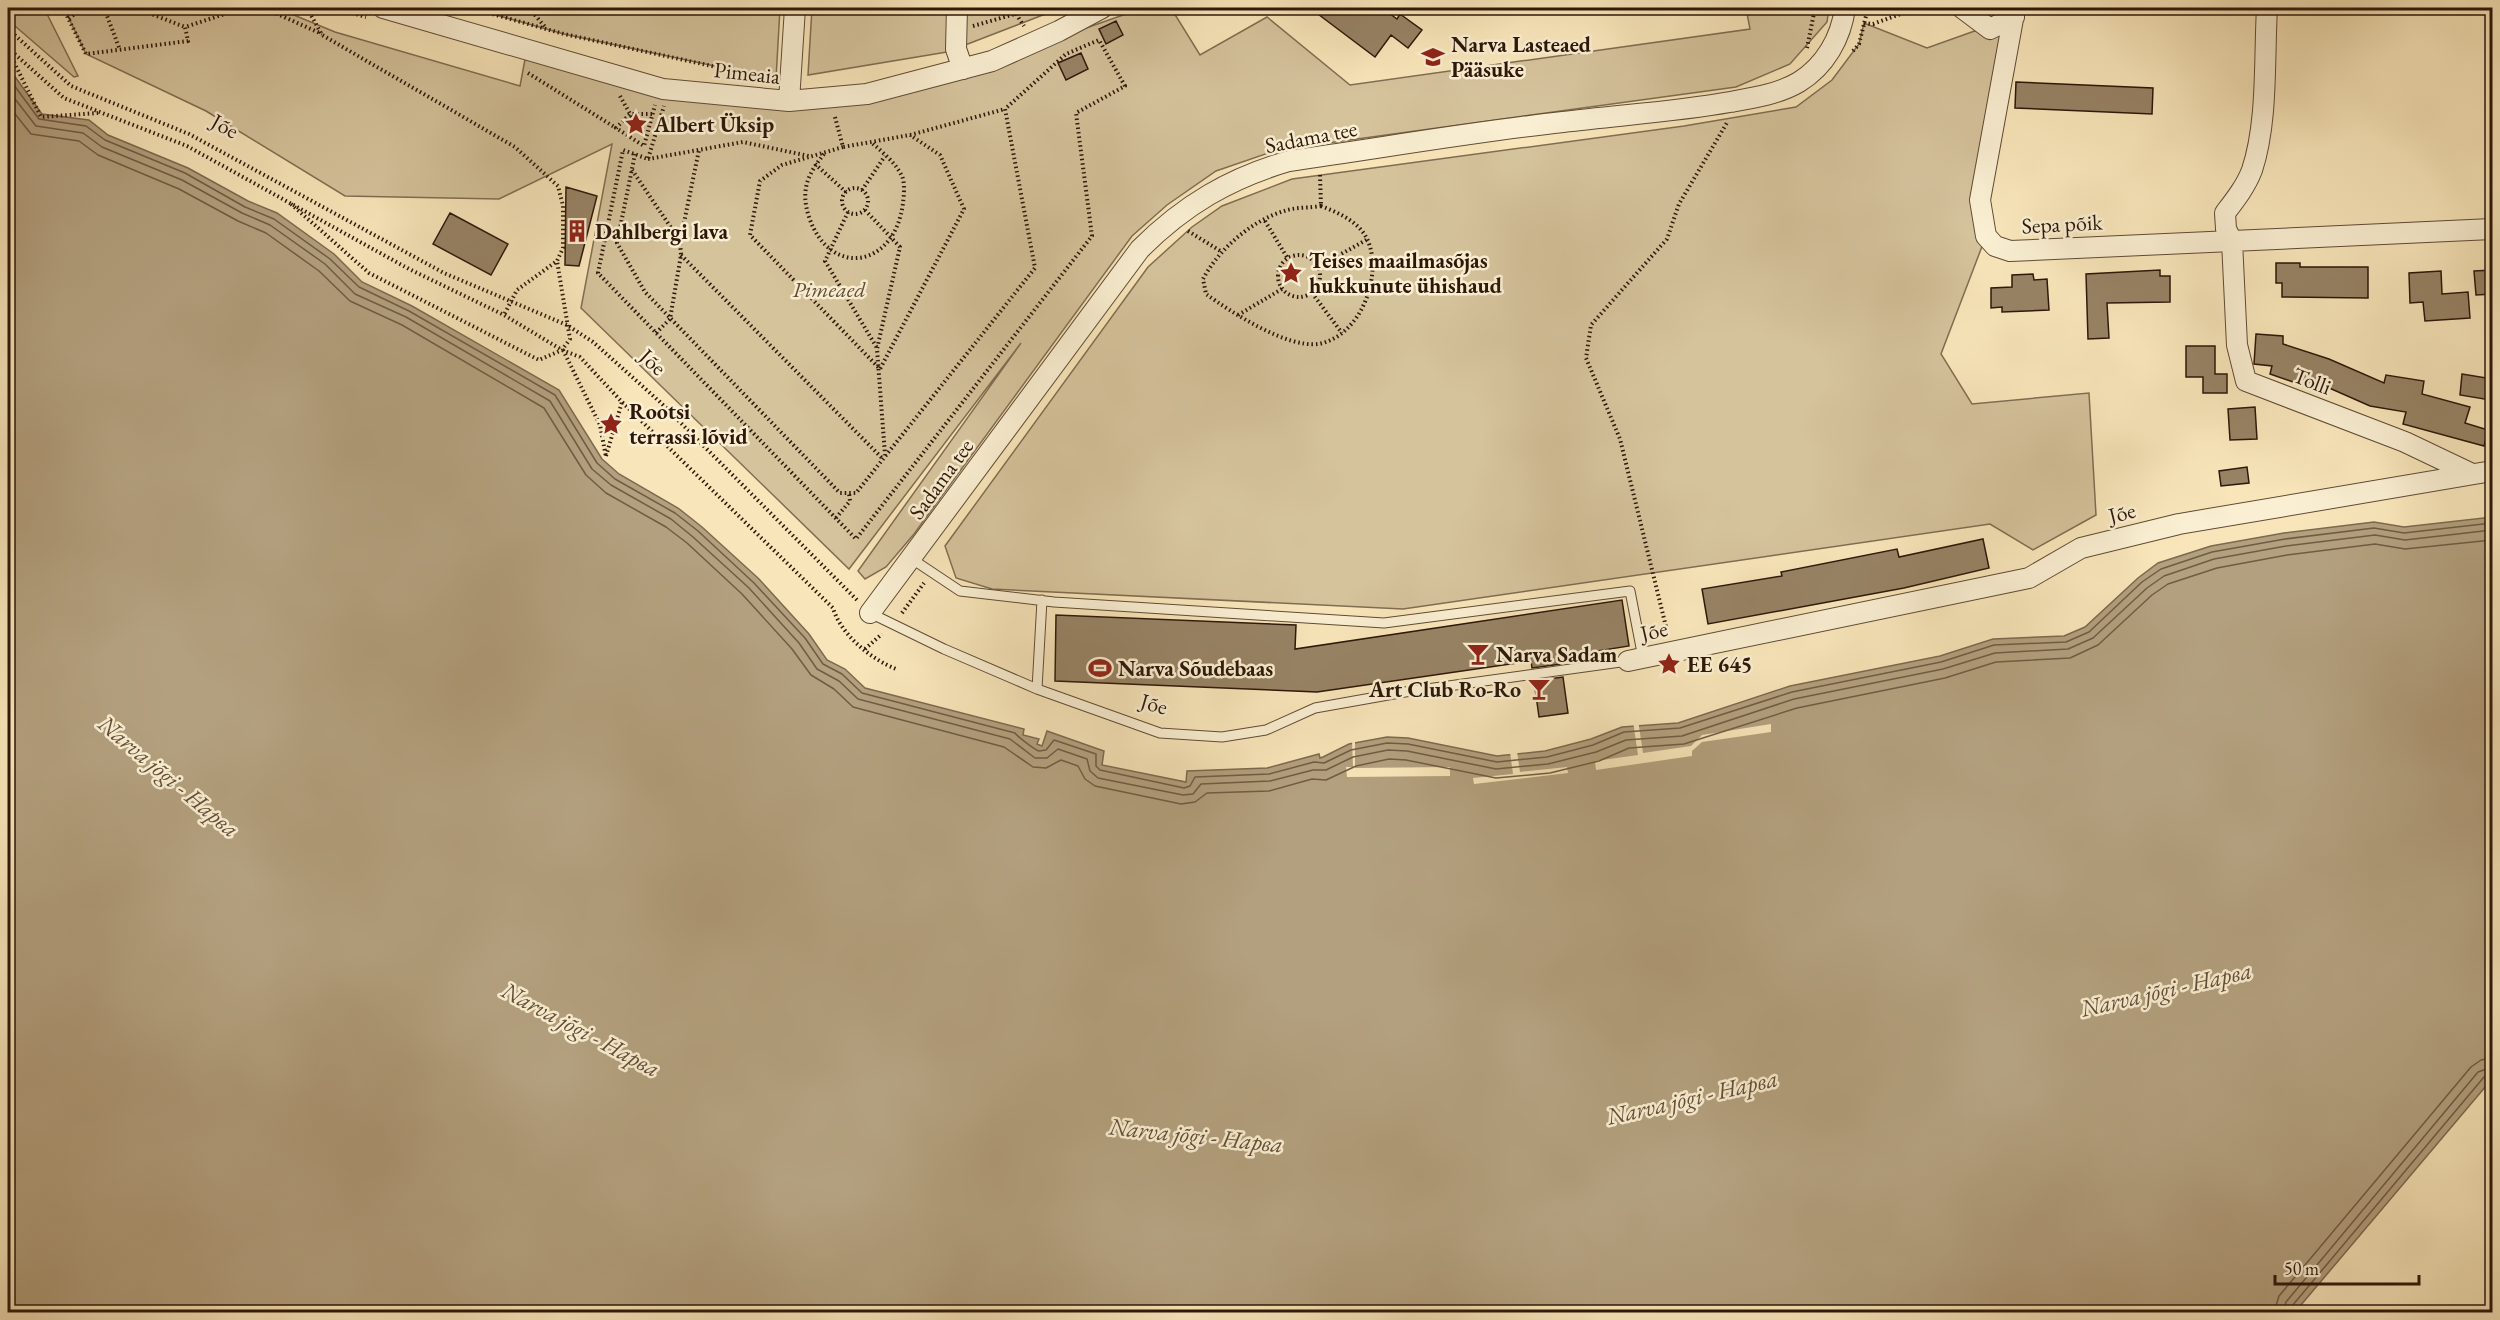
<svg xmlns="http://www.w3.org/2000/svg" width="2500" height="1320" font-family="'EB Garamond',serif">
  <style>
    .green { fill: #d5c39c; stroke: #816d52; stroke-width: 1.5 }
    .water { fill: #b3a07e; stroke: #7d694f; stroke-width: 1.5 }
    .pier { fill: #f8e6ba }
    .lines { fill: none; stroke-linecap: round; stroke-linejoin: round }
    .shore { stroke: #705c44; stroke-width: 1.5 }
    .building { fill: #978365; stroke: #2d1709; stroke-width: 1.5 }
    .service-casing { stroke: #604b35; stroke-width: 11 }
    .minor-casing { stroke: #604b35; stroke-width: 22 }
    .path { stroke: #2d1709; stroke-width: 4; stroke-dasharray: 1.5 3; stroke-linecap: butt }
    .service { stroke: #faefd2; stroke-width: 9 }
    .minor { stroke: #faefd2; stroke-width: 20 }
    .labels { text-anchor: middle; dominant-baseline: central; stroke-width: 5; stroke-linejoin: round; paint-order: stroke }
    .poi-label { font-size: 22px; font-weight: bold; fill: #2d1709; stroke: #faefd2; text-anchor: start }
    .street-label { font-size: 22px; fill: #2d1709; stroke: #faefd2 }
    .park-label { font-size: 22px; font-style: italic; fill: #5f4b35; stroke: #faefd2 }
    .water-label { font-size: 24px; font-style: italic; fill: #634e38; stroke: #faefd2 }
  </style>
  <rect width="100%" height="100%" fill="#f8e6ba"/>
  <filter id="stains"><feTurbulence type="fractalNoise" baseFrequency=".00333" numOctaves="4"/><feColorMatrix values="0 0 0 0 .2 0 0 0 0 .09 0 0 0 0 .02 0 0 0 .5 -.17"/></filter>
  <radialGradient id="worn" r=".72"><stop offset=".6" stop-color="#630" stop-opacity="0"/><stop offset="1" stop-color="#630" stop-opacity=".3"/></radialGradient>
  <!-- green -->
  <path class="green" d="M8,8H44L78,76L74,77L8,20Z
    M64,8H277L335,32L520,86L526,54L792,107L1032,47L1143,8H1171L1200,55L1267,17L1350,85L1750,29L1746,8H1829L1827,22L1790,64L1736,87L1277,150L1216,171L1167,205L1132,236L914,534L886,567L865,579L858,571L1021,343L849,569L581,308L612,144L499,199L345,196L206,111L86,54Z
    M471,8H780L776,79L564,34Z
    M812,8H1061L947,52L808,75Z
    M2014,17L1980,200L1986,236L1941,354L1972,404L2089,393L2096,515L2033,550L1990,524L1403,609L992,589L956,578L945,546L1148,267L1192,227L1222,206L1292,179L1684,126L1796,107L1832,80L1859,44L1864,23L1927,48Z"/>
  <!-- water -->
  <path class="water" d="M8,67L42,114L89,120L108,135L188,168L248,201L277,213L334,254L362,282L412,306L559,390L602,459L619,474L678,508L702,527L759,579L809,634L827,660L845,669L865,688L1024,729L1023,735L1039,739L1037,744L1042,746L1047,731L1104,751L1102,765L1186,782L1187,771L1267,768L1319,754L1320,758L1323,757L1349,744L1387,737L1408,738L1497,756L1545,751L1591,739L1622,727L1678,723L1790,686L1940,656L1993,639L2064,636L2085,627L2138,578L2158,563L2211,546L2284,533L2374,522L2404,527L2492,517V1079L2295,1312H8Z"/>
  <!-- pier -->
  <path class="pier" d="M1638,720L1643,753L1691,746L1702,735L1771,724V732L1702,742L1692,751V756L1596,770L1595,761L1638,755L1633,721Z
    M1352,740H1355V768L1450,767V776L1347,777L1346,767H1353Z
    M1517,751L1520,772L1567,767L1568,773L1474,784L1473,778L1513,774L1510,752Z"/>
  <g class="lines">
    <!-- shore -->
    <path class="shore" d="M8,77L39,119L86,126L105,140L185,173L245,207L274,219L330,259L359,287L409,311L555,395L597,463L615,479L675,513L698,531L754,583L805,638L823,664L842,674L862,693L1015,733C1018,737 1035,750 1039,751L1046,750L1054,740L1096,754V766L1100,770L1184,788L1190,786L1195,777L1269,774L1314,762L1324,763L1351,750L1387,743L1408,744L1497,762L1547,757L1593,745L1624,732L1680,728L1792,692L1941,662L1994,645L2066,642L2089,632L2142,582L2161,569L2212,552L2285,539L2374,528L2404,533L2492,523
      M8,90L36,126L83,133L102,147L182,180L242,213L270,225L325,264L355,294L406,317L550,401L592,469L611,485L671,519L693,537L749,588L799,643L817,669L839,681L858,699L1010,739L1035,758H1047L1058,749L1087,759L1090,771L1098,778L1183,795L1193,794L1201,784L1270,781L1313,770H1326L1353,757L1388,750L1407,751L1496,769L1548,764L1596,752L1626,740L1682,736L1794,699L1943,669L1995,653L2068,649L2093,638L2147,588L2164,576L2214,559L2286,546L2375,535L2405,540L2492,530
      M8,105L31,134L79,141L98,155L179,189L238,221L266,233L319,271L350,301L402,325L544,408L586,475L606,493L666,527L687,543L742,594L792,649L811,675L834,689L853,707L1004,747L1033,767L1046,768L1061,760L1078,766L1085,779L1095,786L1181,804L1195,802L1207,793L1269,791L1312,779L1326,780L1356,766L1389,759L1406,760L1496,778L1550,773L1599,761L1629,748L1684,744L1797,708L1945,678L1996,662L2070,658L2098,645L2152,595L2168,584L2217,568L2287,555L2375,544L2405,549L2492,540
      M2274,1312L2279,1296L2471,1067L2481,1060L2492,1058
      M2283,1312L2286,1302L2478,1072L2492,1067
      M2291,1312L2292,1306L2484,1077L2492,1074"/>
  </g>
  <!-- building -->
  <path class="building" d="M1310,8H1382L1397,19L1400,14L1422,30L1408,48L1391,35L1375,57Z
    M1116,21L1123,35L1106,44L1099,29Z
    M1081,53L1088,69L1066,80L1058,63Z
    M2016,82L2153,88L2152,114L2015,108Z
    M566,187L597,196L579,266L565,265Z
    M450,213L508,244L491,275L433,244Z
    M2276,263H2300V267H2368V298L2282,297V283H2276Z
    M2160,270V276H2170V302L2107,303L2109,338L2088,339L2086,274Z
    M2493,270V294L2476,295L2474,271Z
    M2441,271L2442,294L2468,292L2470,318L2425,321L2423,302L2410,303L2409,273Z
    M2033,274L2034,280L2047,279L2049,310L2002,312V307L1991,308V288L2012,287V275Z
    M2256,334L2283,336V344L2329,359L2384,383L2386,375L2424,381L2422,394L2470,407L2465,423L2488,430L2484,446L2403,424L2406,412L2370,406L2318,383L2317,385L2298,378L2296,383L2270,374L2272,366L2254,364Z
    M2186,346H2215V374H2227V393H2203V377H2186Z
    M2462,374L2493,379L2490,400L2460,395Z
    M2255,407L2257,439L2230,440L2228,409Z
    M2247,467L2249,483L2221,486L2219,471Z
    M1983,539L1989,568L1904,588L1708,624L1702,589L1782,576L1781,572L1897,549L1899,557Z
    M1622,600L1629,646L1560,657L1561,664L1532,668L1531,661L1317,692L1055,681L1056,615L1296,625L1295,649Z
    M1563,677L1568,713L1539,717L1534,681Z"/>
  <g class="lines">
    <!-- service casing -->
    <g class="service-casing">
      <path id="service" d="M912,559L960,591L1054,602L1384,623L1630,591L1643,658
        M870,613L944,649L1037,689L1160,733L1222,737L1266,730L1315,708L1405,692L1628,661
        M1037,689L1042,600"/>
    </g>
    <!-- minor casing -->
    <g class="minor-casing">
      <path id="minor" d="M383,8L663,89L789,101L867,94L992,61L1059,31L1102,8
        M957,8L956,49L963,69
        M1962,8L1990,29L2014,17
        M2015,8L1980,200L1986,236L1995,246L2010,251L2232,241L2226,229L2225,213C2235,200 2246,186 2252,170C2268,122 2264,58 2267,8
        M789,101L795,8
        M2470,473L2405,442L2246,381L2237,345L2232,241L2492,229
        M870,613L1140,249C1184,205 1230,178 1289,161C1381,148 1472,132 1563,122C1619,115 1674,112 1730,102C1753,98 1779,94 1799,82C1825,66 1841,38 1845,8
        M1628,661L2029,578L2081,548L2179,524L2492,471"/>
    </g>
    <!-- path -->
    <path class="path" d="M63,8L86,54L188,41L185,27L243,8
      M104,8L120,50
      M136,8L185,27
      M264,8L322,34
      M307,8L322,35L515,147L558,186L563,206V248L557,261L517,290L504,315
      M335,8L366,17
      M471,8L564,34L772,79
      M529,8L546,28
      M1121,12L1130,8
      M1016,14L1024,26
      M69,19L81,8
      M1864,23L1873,24L1917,8
      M973,26L1036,8
      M8,29L71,86L189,134L444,273L567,325L593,342L660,402L857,600
      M8,48L64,98L187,146L409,269L504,315L562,350L580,357L622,402L833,608C841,635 871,659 896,669
      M1807,48L1815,8
      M8,50L41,117L98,113
      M1853,51L1859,44L1868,8
      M528,73L616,128
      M620,96L634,121
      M652,114H630L616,128L644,146L655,105
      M835,117L843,147L910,135L1005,109
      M843,147L782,165L760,181L750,235L880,369L964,209L940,155L910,135
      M635,154L617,243L645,292L840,493H856L1035,268L1005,109L1066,54L1099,40L1125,86L1076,113L1092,236L856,539L598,273L623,150L648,159L664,106
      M824,154C808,174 800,190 809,217C830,279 895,268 903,203C904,195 905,183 902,176C895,162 882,152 871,142
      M648,159L743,142L809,156
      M815,164L846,192
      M632,170L680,241
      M1320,175L1321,206
      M842 201a13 13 0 1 1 26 0a13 13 0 1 1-26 0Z
      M862,190L885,156
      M291,204L369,273L539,360L562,350L570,339L557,261
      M1321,206C1339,213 1360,222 1368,241C1383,277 1360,337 1318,344C1286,348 1231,312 1206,294L1203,279C1219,249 1251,221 1284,211C1295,207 1310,208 1321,206Z
      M865,210L900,247L877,349L885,455
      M848,212L825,261L877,348
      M1265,221L1288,259
      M1188,231L1222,252
      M681,255L883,459
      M1278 276a21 21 0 1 1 42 0a21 21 0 1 1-42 0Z
      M1318,267L1368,239
      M1312,293L1342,333
      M1238,315L1282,289
      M656,333L670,319L681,255L680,242L699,150
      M563,350L600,425L606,457
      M606,456L622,402
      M836,518L850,501L849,493
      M902,613L924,583
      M1668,635L1620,439L1586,358L1591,325L1667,239L1679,204L1728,121
      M865,649L882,634"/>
    <!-- service -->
    <use href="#service" class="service"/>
    <!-- minor -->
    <use href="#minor" class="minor"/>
  </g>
  <!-- icons -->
  <defs>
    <g id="school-bare" transform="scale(1.8)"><path d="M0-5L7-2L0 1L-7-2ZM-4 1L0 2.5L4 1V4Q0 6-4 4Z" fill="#8f2418" stroke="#faefd2" stroke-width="2.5" paint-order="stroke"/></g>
    <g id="sight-bare" transform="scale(1.8)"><path d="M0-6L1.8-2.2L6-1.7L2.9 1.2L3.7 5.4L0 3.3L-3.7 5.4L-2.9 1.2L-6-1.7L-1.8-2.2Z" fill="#8f2418" stroke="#faefd2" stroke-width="2.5" paint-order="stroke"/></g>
    <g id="building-bare" transform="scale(1.8)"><path d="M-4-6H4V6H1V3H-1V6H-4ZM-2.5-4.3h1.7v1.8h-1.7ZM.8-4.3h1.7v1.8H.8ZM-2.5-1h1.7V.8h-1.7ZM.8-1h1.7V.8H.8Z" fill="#8f2418" stroke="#faefd2" stroke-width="2.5" paint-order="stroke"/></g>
    <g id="bar-bare" transform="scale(1.8)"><path d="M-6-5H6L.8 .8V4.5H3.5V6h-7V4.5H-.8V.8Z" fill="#8f2418" stroke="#faefd2" stroke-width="2.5" paint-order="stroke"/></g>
    <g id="stadium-bare" transform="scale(1.8)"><path d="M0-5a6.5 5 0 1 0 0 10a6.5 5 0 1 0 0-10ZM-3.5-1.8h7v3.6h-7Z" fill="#8f2418" stroke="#faefd2" stroke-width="2.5" paint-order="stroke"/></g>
  </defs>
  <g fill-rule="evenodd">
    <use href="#school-bare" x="1433" y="57"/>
    <use href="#sight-bare" x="636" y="124"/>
    <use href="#building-bare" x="577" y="231"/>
    <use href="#sight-bare" x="1291" y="273"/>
    <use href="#sight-bare" x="611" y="424"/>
    <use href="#bar-bare" x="1478" y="654"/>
    <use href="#sight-bare" x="1669" y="664"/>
    <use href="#stadium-bare" x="1100" y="668"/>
    <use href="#bar-bare" x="1539" y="689"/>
  </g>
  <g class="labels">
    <!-- poi labels -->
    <g class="poi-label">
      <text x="1451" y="44">Narva Lasteaed<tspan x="1451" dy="25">Pääsuke</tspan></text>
      <text x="654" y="124">Albert Üksip</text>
      <text x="595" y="231">Dahlbergi lava</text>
      <text x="1309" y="260">Teises maailmasõjas<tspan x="1309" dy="25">hukkunute ühishaud</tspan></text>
      <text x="629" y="411">Rootsi<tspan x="629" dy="25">terrassi lõvid</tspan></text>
      <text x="1496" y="654">Narva Sadam</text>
      <text x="1687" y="664">EE 645</text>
      <text x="1118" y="668">Narva Sõudebaas</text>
      <text x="1521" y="689" text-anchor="end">Art Club Ro-Ro</text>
    </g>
    <!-- street labels -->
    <g class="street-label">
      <text transform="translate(747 73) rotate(6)">Pimeaia</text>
      <text transform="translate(225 126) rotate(29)">Jõe</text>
      <text transform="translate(1311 137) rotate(-11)">Sadama tee</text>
      <text transform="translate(2062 224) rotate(-3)">Sepa põik</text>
      <text transform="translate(653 362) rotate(43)">Jõe</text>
      <text transform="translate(2312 381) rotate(21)">Tolli</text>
      <text transform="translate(941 479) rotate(-54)">Sadama tee</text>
      <text transform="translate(2122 513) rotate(-14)">Jõe</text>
      <text transform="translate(1654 631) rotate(-13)">Jõe</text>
      <text transform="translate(1154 704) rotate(16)">Jõe</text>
    </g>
    <!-- park labels -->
    <g class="park-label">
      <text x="829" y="289">Pimeaed</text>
    </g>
    <!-- water labels -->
    <g class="water-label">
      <text transform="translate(169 776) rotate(40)">Narva jõgi - Нарва</text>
      <text transform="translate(2166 989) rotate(-13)">Narva jõgi - Нарва</text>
      <text transform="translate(581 1029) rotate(28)">Narva jõgi - Нарва</text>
      <text transform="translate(1692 1097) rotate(-13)">Narva jõgi - Нарва</text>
      <text transform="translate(1196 1135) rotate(6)">Narva jõgi - Нарва</text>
    </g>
  </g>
  <!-- margin -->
  <rect width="2500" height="1320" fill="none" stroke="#f8e6ba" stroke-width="30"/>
  <rect x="9" y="9" width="2482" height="1302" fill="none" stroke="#2d1709" stroke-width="3"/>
  <rect x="15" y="15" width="2470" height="1290" fill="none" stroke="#2d1709" stroke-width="1.5"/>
  <!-- scale -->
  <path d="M2275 1275v9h144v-9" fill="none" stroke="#2d1709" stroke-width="3"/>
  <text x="2284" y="1275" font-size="18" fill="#2d1709" stroke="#faefd2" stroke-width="4.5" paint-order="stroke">50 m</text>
  <rect width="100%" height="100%" filter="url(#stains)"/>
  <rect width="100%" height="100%" fill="url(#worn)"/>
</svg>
